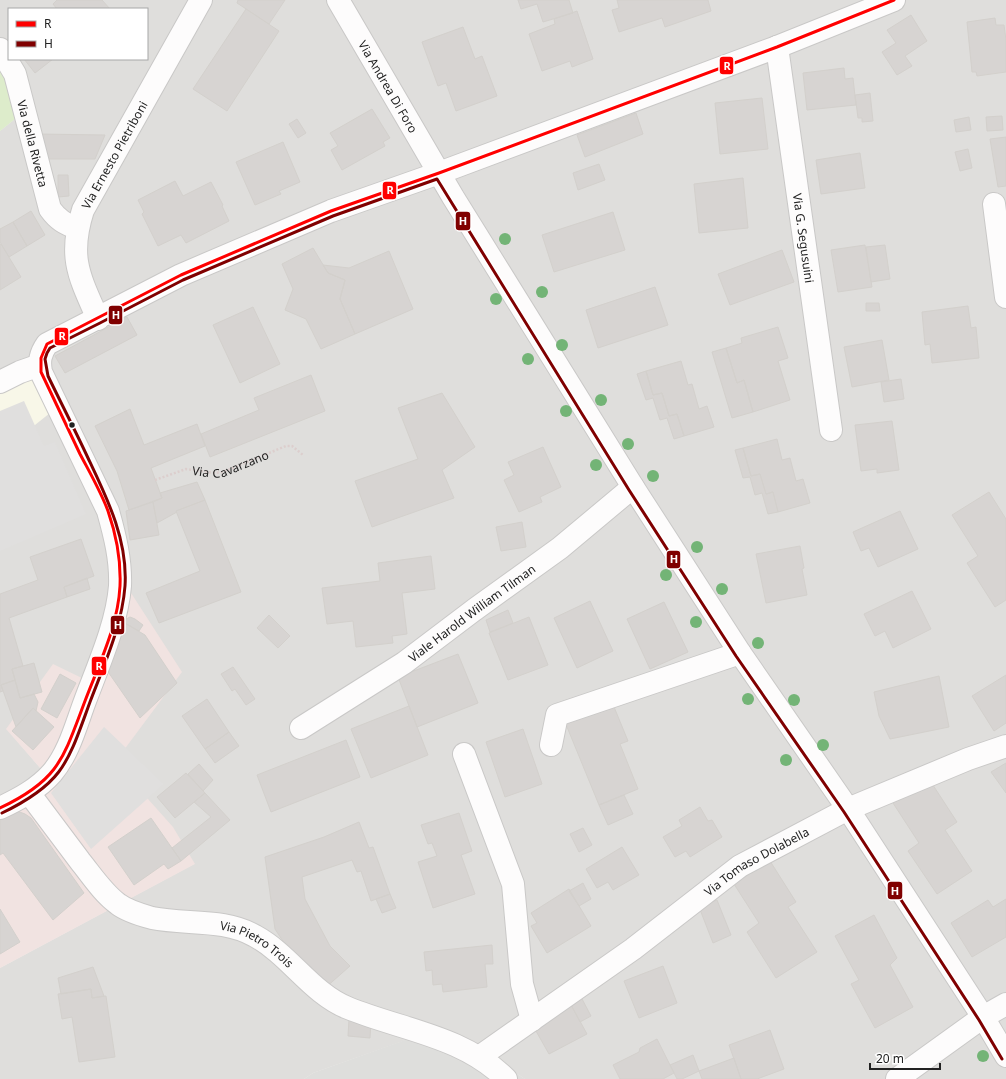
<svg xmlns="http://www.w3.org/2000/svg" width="1006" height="1079" font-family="'Noto Sans',sans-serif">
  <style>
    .residential { fill: #dfdedc; fill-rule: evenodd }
    .commercial { fill: #f1e3e1 }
    .education { fill: #f8f7e8 }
    .religious { fill: #dededc }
    .grass { fill: #ddeccb }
    .parking { fill: #e0dfde }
    .building { fill: #d7d4d2; stroke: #d3d0cc }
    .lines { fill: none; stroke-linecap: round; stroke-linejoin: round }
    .minor-casing { stroke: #c9c8c7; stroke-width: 24 }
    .path { stroke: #dccecd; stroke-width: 2.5; stroke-dasharray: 2 2; stroke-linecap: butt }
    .minor { stroke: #fdfcfc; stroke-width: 22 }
    .bus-1-casing { stroke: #fff; stroke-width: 6 }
    .bus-2-casing { stroke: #fff; stroke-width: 6 }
    .bus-1 { stroke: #f00; stroke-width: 3 }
    .bus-2 { stroke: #800000; stroke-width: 3 }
    .tree { fill: #73b476 }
    .bus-dot { fill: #222; stroke: #fff; stroke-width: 1.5 }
    .labels { text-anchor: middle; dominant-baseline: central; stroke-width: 3; stroke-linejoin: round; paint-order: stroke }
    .street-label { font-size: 12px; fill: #222; stroke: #fff }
    .line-badge { stroke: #fff; stroke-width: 1.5 }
    .badge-label { font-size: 11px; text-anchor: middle; font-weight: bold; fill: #fff }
  </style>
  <rect width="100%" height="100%" fill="#f0eeeb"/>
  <!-- residential -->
  <path class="residential" d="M0,0H1006V1079H525L488,1055L410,1020L406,1040L313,1073L304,1079H0V968L194,864L115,762L87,680L7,729L41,769L21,791L0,802V131L20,115L0,62ZM9,9H147V59H9Z"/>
  <!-- commercial -->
  <path class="commercial" d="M124,582L182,672L115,762L173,827L195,864L0,968V802L21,791L41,769L6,729L53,664L86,680Z"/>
  <!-- education -->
  <path class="education" d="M32,358L55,409L0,453V379Z"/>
  <!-- religious -->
  <path class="religious" d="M410,1020L488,1055L525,1079H304L313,1073L405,1040Z"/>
  <!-- grass -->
  <path class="grass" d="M0,62L20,115L0,131Z"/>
  <!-- parking -->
  <path class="parking" d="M24,401L44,446L55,442L86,514L0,551V411Z
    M104,727L164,784L91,849L51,793Z"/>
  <!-- building -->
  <path class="building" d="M57,0H102L110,9H57L53,4Z
    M238,0H285L269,24L237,3Z
    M518,0H569L573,13L543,22L537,4L521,9Z
    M617,0H708L711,11L665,27L662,18L619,32L612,10L619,8Z
    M246,9L279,31L227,111L193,89Z
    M577,11L593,59L572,67L570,61L542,71L529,34L555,24L554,19Z
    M911,15L927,41L905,56L912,66L897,75L882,52L896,43L887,30Z
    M995,18L996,25H1004L1006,40V72L977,76L976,72H972L967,22Z
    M463,27L475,59L482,56L497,96L456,111L446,83L438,86L422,42Z
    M24,59H53L35,73Z
    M844,68L845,79L853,78L856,105L807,110L803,73Z
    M870,93L873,121L862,122V118H858L855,95Z
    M762,98L768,149L720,154L715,103Z
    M372,109L390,138L383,142L385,146L342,170L331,150L338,146L330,133Z
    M636,113L643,134L585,157L577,135Z
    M1002,116L1003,130L987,131L986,117Z
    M969,117L971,130L956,132L954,120Z
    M297,119L306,133L298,138L289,124Z
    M37,134L105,135L95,159H43Z
    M1006,137V186L998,187L990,139Z
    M283,142L300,182L279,191L281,194L255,205L236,162Z
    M968,149L972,168L960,171L955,152Z
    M860,153L865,188L821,194L816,160Z
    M599,164L605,180L578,190L573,173Z
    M58,175H68L69,196L58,197Z
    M743,178L748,228L699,233L694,184Z
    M175,181L183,196L211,182L223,205L222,206L229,221L186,243L181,235L158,246L142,214L144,212L138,200Z
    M31,211L45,235L27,246L13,222Z
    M613,212L625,250L554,272L542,235Z
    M13,222L27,246L9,257L0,242V229Z
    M1,244L21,277L0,290V245Z
    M865,245L872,287L838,292L831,250Z
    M885,245L890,279L871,282L866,247Z
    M313,248L328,273L345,280L340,299L355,334L321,349L306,319L285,310L293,289L282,264Z
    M782,250L794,282L730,305L718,274Z
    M389,251L413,309L355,334L340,299L345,280L328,273L323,265L349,268Z
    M655,287L668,325L598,348L586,310Z
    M866,303H879L880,311H866Z
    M968,306L971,328L976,327L979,358L932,363L930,344L925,345L922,312Z
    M253,307L280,364L240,383L213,325Z
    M127,317L137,335L65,373L55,356Z
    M778,327L788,358L778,361L790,400L753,412L744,380L737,383L726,348L742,343L741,338Z
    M882,340L889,380L852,387L844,347Z
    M726,348L737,383L744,380L753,412L732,418L712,352Z
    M681,361L688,385L692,384L699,409L707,406L714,427L684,436L677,414L669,416L662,393L653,395L646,371Z
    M646,371L653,395L662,393L669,416L677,414L684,436L674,439L667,418L660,420L653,398L646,400L637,374Z
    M311,375L325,411L210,457L201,434L259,410L254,398Z
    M901,379L904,399L884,402L881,382Z
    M442,393L475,447L442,470L454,498L372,527L355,481L418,459L398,408Z
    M130,409L144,445L197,424L205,446L151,468L162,498L129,510L117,471L95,426Z
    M892,421L899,470L877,473V469L861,471L855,425Z
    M777,439L782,460L790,458L796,481L803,479L810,503L778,512L773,492L766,494L760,474L751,476L743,448Z
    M543,447L561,487L540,497L542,502L519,512L504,480L514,475L508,462Z
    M743,448L751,476L760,474L766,494L773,492L778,512L768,514L762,493L755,495L750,477L743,478L735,450Z
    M197,482L205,500L176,511L177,512L157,523L153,502L162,498L160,493Z
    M989,492L1006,519V600L995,607L967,563L978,556L952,515Z
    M205,500L241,592L159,623L146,593L200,571L176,511Z
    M153,502L159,535L130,540L126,511Z
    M900,511L918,549L878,567L869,548L861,551L853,532Z
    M522,522L526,547L501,551L496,527Z
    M81,539L94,576L64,587L67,597L9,618L23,666L12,669L15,680L1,685L3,691L0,692V594L38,580L30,557Z
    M800,546L804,568L802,569L807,595L766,603L756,554Z
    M431,556L435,589L402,593L407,634L392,636L393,643L356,647L353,621L327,624L322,588L380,581L378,563Z
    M87,578L90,589L67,597L64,587Z
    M912,591L931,629L893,648L885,631L875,636L864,614Z
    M590,601L613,651L577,668L554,618Z
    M664,602L688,652L650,669L627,619Z
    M508,610L513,623L490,632L486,620Z
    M269,615L290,636L278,648L257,628Z
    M130,617L135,619L143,625L139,631L123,622L126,619Z
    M529,617L548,665L508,680L489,633Z
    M123,622L145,635L177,683L140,718L104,666Z
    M458,654L478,703L417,727L398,677Z
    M34,663L42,692L20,698L12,669Z
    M233,667L255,699L246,705L235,689L232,691L221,674Z
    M60,674L76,683L57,718L41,709Z
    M1006,675V723L994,731L972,696Z
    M939,676L949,727L890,739L879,716L874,692Z
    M15,680L20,698L34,694L38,702L36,711L33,708L16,727L1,685Z
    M207,699L229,732L205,749L182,716Z
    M612,702L628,741L620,744L638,789L599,805L565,722Z
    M409,706L428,755L371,778L351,729Z
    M33,708L54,727L33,750L12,731Z
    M523,729L542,784L505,797L486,742Z
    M229,732L239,746L215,763L205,749Z
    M346,740L360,777L271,812L257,775Z
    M1006,763V793L991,772Z
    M199,764L213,780L203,791L188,774Z
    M186,773L205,793L175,818L157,797Z
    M929,779L957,822L945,830L972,871L937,894L908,851L919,843L893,803Z
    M205,793L230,820L181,861L172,848L211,817L194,802Z
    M624,795L633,814L608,825L599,805Z
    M700,807L708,821L712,820L722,837L690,857L686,851L675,857L663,837L682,826L679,820Z
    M17,811L25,814L31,818L84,893L53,920L3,853L0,855V813Z
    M459,813L472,851L461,855L475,894L433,908L418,862L437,856L432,843L428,844L421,825Z
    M151,818L181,861L168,869L164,864L134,885L108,847Z
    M359,822L369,848L373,847L390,894L371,901L361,871L357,872L352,860L302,877L305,899L330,946L350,966L324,989L300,967L275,929L265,857L324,837Z
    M583,828L592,845L579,852L570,834Z
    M622,847L639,875L613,890L608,882L597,888L586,869Z
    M770,861L796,902L788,907L817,952L776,978L747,932L759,923L734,884Z
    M583,883L591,899L579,906L569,891Z
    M569,889L591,926L547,953L531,926L537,923L531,913Z
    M390,894L396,908L382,913L376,899Z
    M1006,899V937L972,957L951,923L988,900L993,907Z
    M717,900L731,935L713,943L699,907Z
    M0,909L20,942L0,954Z
    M874,915L897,958L890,965L913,1007L875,1028L851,984L859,980L835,936Z
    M492,945L493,964H485L487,987L443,992L442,984L433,985L432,970L426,971L424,952Z
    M663,966L677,1003L639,1018L624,981Z
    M93,967L104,996L92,998L91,989L61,994L58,978Z
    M91,989L92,998L106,996L115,1057L79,1062L72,1017L62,1019L58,994Z
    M581,997L591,1016L580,1022L570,1003Z
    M570,1003L587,1034L549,1054L532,1024Z
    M349,1019L371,1021L370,1038L348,1036Z
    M770,1030L784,1069L757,1079H741L729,1045Z
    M657,1039L674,1073L663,1079H620L613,1065L639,1052L640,1048Z
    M693,1055L699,1071L682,1079H677L670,1065Z
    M734,1058L741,1079H702L699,1071Z"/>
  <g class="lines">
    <!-- minor casing -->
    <g class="minor-casing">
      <g id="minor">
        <path id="s2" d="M338,0L453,197L633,487L740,653L848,809L983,1017L1006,1056"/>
        <path id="s3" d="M777,47L831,430"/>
        <path id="s4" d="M0,49L15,74L50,209C58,220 65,224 77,228"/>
        <path d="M994,204L1006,297"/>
        <path id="s5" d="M98,319C79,276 68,257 83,210L201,0"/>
        <path d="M0,382L20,372L40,365"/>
        <path id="s6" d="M301,728L404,663L474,610L560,548L633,487"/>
        <path d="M551,745L557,715L740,653"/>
        <path d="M464,754L513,884L522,984L532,1020"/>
        <path id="s7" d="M29,793C46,816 63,838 80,861C92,876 103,893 118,904C127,911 141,915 152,918C186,925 224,918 255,936C290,955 311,993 348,1008C402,1030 463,1036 506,1079"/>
        <path d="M0,808C19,799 38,789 52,773C69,753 76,725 85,701C98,666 117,624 120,586C121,560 115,536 108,511L41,372C39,361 40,354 47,344L181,275L331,211L439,173L777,47L894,0"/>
        <path id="s8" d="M479,1057L633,949L740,866L848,809L968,759L1006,746"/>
        <path d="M897,1079L983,1017L1006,1004"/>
      </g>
    </g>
    <!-- path -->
    <path class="path" id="s1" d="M155,480L186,469L215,473L223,472L286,446H292L303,455"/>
    <!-- minor -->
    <use href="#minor" class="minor"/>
    <!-- bus-1 casing -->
    <g class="bus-1-casing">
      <path id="bus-1" d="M0,808C59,780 63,759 85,701C99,664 118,626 120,586C121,562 116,534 108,511C101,492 90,473 80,454C67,427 54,399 41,372V358L47,344L181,275L331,211L439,173L777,47L894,0"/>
    </g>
    <!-- bus-2 casing -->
    <g class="bus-2-casing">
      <path id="bus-2" d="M2,813C64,783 68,762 90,702C104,665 122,626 125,586C128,540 107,498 88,458C75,430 61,403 48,376L45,359L47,353L50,348L100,323L183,280L333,216L437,179L629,490L736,656L844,812L979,1020L1002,1059"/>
    </g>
    <!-- bus-1 -->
    <use href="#bus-1" class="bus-1"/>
    <!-- bus-2 -->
    <use href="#bus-2" class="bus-2"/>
  </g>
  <!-- trees -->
  <g class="tree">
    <circle cx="505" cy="239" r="6"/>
    <circle cx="542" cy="292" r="6"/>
    <circle cx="496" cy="299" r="6"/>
    <circle cx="562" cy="345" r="6"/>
    <circle cx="528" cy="359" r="6"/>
    <circle cx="601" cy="400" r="6"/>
    <circle cx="566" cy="411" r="6"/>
    <circle cx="628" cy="444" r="6"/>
    <circle cx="596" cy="465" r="6"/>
    <circle cx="653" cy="476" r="6"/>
    <circle cx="697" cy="547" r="6"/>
    <circle cx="666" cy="575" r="6"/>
    <circle cx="722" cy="589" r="6"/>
    <circle cx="696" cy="622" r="6"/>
    <circle cx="758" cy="643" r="6"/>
    <circle cx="748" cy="699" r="6"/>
    <circle cx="794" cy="700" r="6"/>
    <circle cx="823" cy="745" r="6"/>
    <circle cx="786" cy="760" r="6"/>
    <circle cx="983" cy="1056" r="6"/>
  </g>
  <!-- markers -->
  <circle class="bus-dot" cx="72" cy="425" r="3.5"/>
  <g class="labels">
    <!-- street labels -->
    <g class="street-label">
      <text stroke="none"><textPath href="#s2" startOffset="100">Via Andrea Di Foro</textPath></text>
      <text stroke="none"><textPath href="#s4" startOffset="101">Via della Rivetta</textPath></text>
      <text stroke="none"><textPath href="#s5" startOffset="177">Via Ernesto Pietriboni</textPath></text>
      <text stroke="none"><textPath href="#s3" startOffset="193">Via G. Segusuini</textPath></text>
      <text stroke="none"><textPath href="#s1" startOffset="79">Via Cavarzano</textPath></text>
      <text stroke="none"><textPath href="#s6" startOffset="206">Viale Harold William Tilman</textPath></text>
      <text stroke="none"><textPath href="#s8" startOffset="340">Via Tomaso Dolabella</textPath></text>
      <text stroke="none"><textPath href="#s7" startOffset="290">Via Pietro Trois</textPath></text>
    </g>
  </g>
  <g class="line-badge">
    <rect x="719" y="56" width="15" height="19" rx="4" fill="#f00"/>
    <rect x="382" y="181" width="15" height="19" rx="4" fill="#f00"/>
    <rect x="455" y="211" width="16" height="20" rx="4" fill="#800000"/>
    <rect x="108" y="305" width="15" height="20" rx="4" fill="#800000"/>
    <rect x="54" y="327" width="15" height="19" rx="4" fill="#f00"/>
    <rect x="666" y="550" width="15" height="19" rx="4" fill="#800000"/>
    <rect x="110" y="615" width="15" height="20" rx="4" fill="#800000"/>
    <rect x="91" y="656" width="16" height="20" rx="4" fill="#f00"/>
    <rect x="887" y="881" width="16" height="19" rx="4" fill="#800000"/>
  </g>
  <g class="badge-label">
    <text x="727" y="70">R</text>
    <text x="390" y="194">R</text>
    <text x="463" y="225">H</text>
    <text x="116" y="319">H</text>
    <text x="62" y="340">R</text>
    <text x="674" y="563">H</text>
    <text x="118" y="629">H</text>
    <text x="99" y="670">R</text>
    <text x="895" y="895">H</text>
  </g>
  <!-- legend -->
  <rect x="8" y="8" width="140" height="52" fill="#ffffff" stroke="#a7a7a7"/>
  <rect x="16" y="21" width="20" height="6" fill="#ff0000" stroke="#a7a7a7"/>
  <text x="44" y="28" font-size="12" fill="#222222">R</text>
  <rect x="16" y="41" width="20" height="6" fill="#800000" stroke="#a7a7a7"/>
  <text x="44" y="48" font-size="12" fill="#222222">H</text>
  <!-- scale -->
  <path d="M870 1063v6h70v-6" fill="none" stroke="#222222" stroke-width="2"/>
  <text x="876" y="1063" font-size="12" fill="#222222" stroke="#ffffff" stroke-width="3" paint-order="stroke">20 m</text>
</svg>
